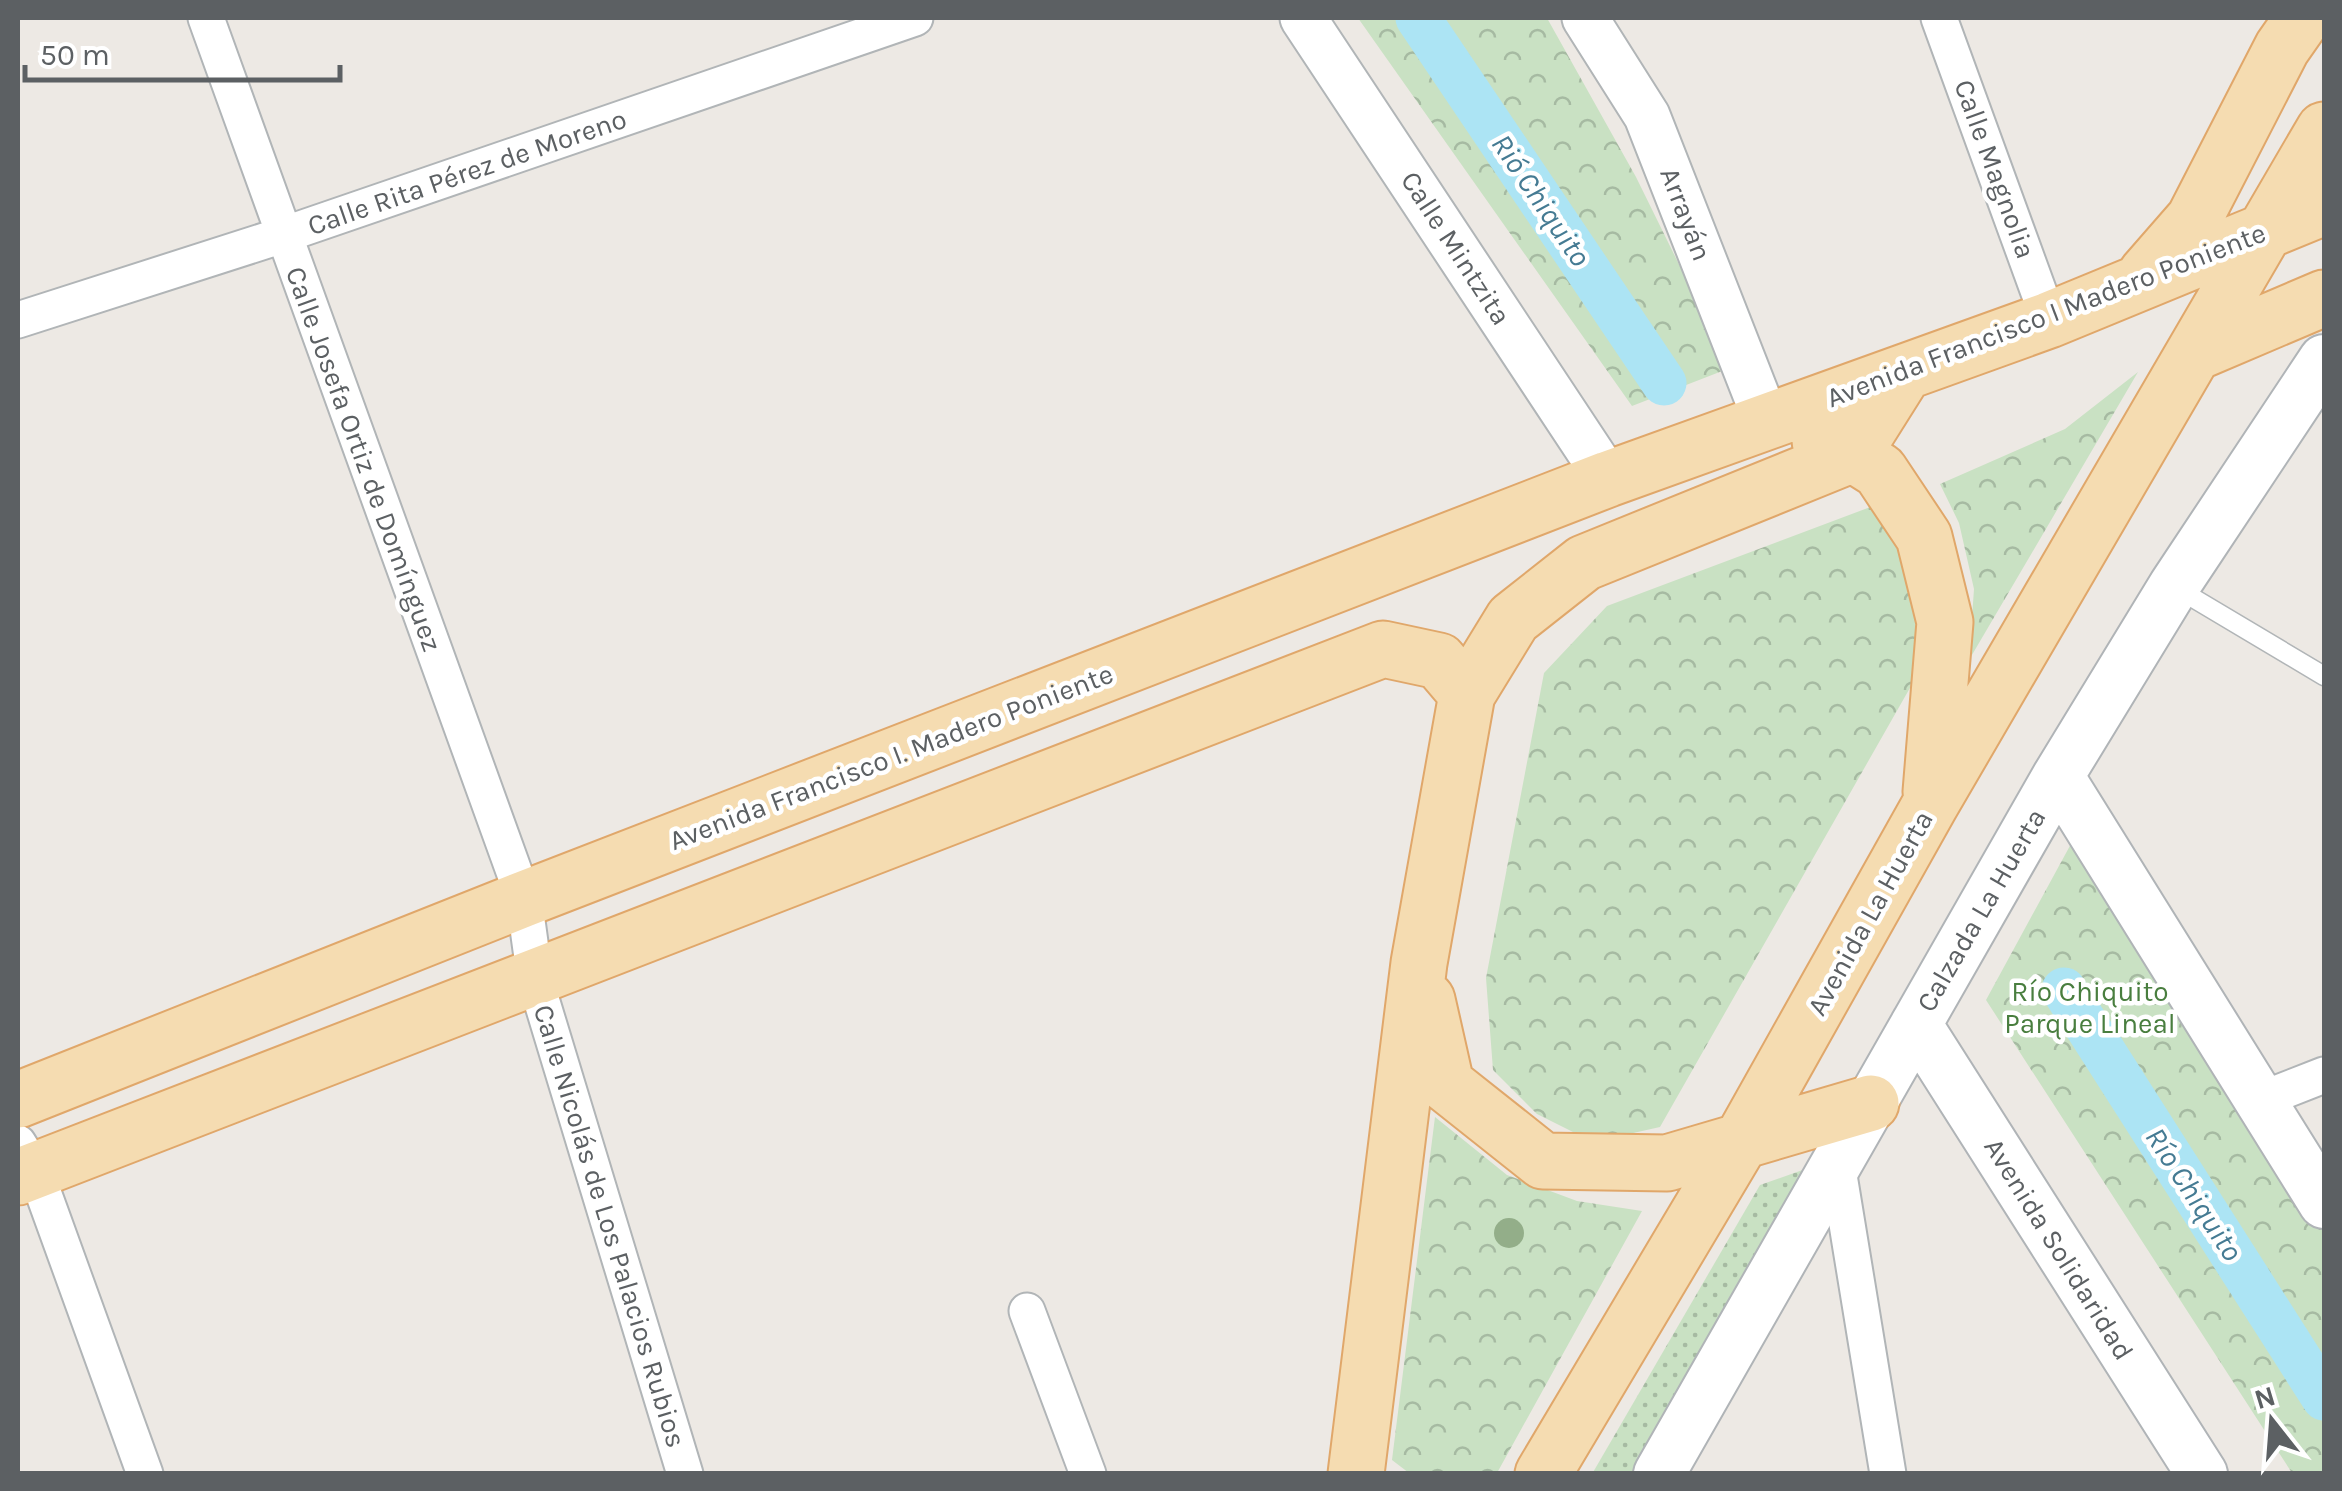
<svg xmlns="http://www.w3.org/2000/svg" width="2342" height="1491" font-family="Karla,sans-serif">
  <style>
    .grass { fill: url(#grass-dots) }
    .park { fill: url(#park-crowns) }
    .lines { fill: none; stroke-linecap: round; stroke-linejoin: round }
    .canal { stroke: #ace4f4; stroke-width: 45 }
    .service-casing { stroke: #b1b5b7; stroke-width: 21 }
    .minor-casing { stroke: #b1b5b7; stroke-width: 39 }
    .tertiary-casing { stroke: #b1b5b7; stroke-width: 49 }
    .secondary-casing { stroke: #b0b4b7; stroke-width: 54 }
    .primary-casing { stroke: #e0a76a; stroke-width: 59 }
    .service { stroke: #fff; stroke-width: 18 }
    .minor { stroke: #fff; stroke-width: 35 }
    .tertiary { stroke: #fff; stroke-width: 45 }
    .secondary { stroke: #fff; stroke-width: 50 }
    .primary { stroke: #f5dcb1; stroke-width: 55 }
    .tree { fill: #93ae89 }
    .labels { text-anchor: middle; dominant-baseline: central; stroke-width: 9; stroke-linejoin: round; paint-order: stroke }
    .street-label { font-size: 28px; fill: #5c6063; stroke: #fff }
    .park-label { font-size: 28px; fill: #497e3f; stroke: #fff }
    .water-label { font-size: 30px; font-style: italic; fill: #457b93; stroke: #fff }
  </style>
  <defs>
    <pattern id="grass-dots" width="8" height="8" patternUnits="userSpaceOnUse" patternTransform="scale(2.5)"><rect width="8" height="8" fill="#c9e1c3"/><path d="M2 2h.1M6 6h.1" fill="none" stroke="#a6baa2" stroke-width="1.8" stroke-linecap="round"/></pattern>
    <pattern id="park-crowns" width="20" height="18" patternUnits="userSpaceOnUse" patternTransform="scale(2.5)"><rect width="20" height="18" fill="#c9e1c3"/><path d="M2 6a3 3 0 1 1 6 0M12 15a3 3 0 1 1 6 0" fill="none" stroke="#a6baa2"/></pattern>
  </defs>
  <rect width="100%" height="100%" fill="#ede9e4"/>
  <!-- grass -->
  <path class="grass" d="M1811,1167L1634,1473L1592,1474L1760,1185Z"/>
  <!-- park -->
  <path class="park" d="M1358,18H1547L1636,177L1730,368L1632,406Z
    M2138,372L1969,660L1974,589L1959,523L1940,484L2065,429Z
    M1881,503L1914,547L1927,658L1660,1127L1593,1142L1537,1114L1493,1070L1486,978L1544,673L1607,606Z
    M2078,831L2324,1222V1473H2292L1986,1000Z
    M1435,1117L1507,1175L1577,1201L1642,1211L1497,1473H1409L1392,1460Z"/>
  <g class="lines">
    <!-- canal -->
    <path class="canal" d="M1418,18L1664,383
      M2064,990L2324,1398"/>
    <!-- service casing -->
    <g class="service-casing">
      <path id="service" d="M2178,589L2324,676"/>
    </g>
    <!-- minor casing -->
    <g class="minor-casing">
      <path id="minor" d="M206,18L524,899L535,979L685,1474
        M1939,18L2049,320
        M18,320L283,235L915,18
        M2260,1100L2324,1075
        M18,1143L35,1170L145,1474
        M1837,1163L1888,1474
        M1027,1311L1088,1474"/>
    </g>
    <!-- tertiary casing -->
    <g class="tertiary-casing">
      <path id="tertiary" d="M1303,18L1608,479
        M1585,18L1647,116L1766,420"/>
    </g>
    <!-- secondary casing -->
    <g class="secondary-casing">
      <path id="secondary" d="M2058,776L2324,1203
        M1916,1024L2202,1474
        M1659,1474L2058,776L2174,586L2324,360"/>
    </g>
    <!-- primary casing -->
    <g class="primary-casing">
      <path id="primary" d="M2146,274L2194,219L2282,48L2303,18
        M2197,352L2324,298
        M1820,441L1853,454L1880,471L1924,537L1945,622L1931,792
        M1427,1000L1446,1084L1543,1161L1667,1163L1871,1103
        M18,1100L524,899L1608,479L2049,320L2324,207
        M18,1177L1383,649L1439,661L1467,694
        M1356,1474L1419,963L1467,694L1513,619L1584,563L1853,454L1904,373
        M1543,1474L1742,1140L1930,805L2324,130"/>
    </g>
    <!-- service -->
    <use href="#service" class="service"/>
    <!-- minor -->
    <use href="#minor" class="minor"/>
    <!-- tertiary -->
    <use href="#tertiary" class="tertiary"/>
    <!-- secondary -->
    <use href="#secondary" class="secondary"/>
    <!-- primary -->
    <use href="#primary" class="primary"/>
  </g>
  <!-- trees -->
  <circle class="tree" cx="1509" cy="1233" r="15"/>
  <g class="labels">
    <!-- street labels -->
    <g class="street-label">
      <text transform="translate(1995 169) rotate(70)">Calle Magnolia</text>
      <text transform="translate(467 172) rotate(-19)">Calle Rita Pérez de Moreno</text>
      <text transform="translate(1686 214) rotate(69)">Arrayán</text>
      <text transform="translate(1456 248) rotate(57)">Calle Mintzita</text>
      <text transform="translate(2046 315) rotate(-21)">Avenida Francisco I Madero Poniente</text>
      <text transform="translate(364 459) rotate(70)">Calle Josefa Ortiz de Domínguez</text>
      <text transform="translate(891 757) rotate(-21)">Avenida Francisco I. Madero Poniente</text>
      <text transform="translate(1981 910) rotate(-60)">Calzada La Huerta</text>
      <text transform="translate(1870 913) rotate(-61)">Avenida La Huerta</text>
      <text transform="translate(610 1226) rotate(73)">Calle Nicolás de Los Palacios Rubios</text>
      <text transform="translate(2059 1249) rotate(58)">Avenida Solidaridad</text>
    </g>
    <!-- park labels -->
    <g class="park-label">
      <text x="2090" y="991">Río Chiquito<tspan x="2090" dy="32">Parque Lineal</tspan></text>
    </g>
    <!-- water labels -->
    <g class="water-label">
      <text transform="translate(1541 200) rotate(56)">Rió Chiquito</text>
      <text transform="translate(2194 1194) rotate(57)">Río Chiquito</text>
    </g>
  </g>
  <!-- border -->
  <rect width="2342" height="1491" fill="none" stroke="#5c6063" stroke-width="40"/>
  <!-- north arrow -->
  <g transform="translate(2272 1421) rotate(343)" stroke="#ffffff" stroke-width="8" paint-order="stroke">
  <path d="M0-8L18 38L0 25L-18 38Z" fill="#5c6063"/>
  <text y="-15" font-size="28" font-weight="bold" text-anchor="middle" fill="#5c6063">N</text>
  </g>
  <!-- scale -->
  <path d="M25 65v15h315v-15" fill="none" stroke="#5c6063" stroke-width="5"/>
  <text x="40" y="65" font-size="30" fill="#5c6063" stroke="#ffffff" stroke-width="8" paint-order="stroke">50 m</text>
</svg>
